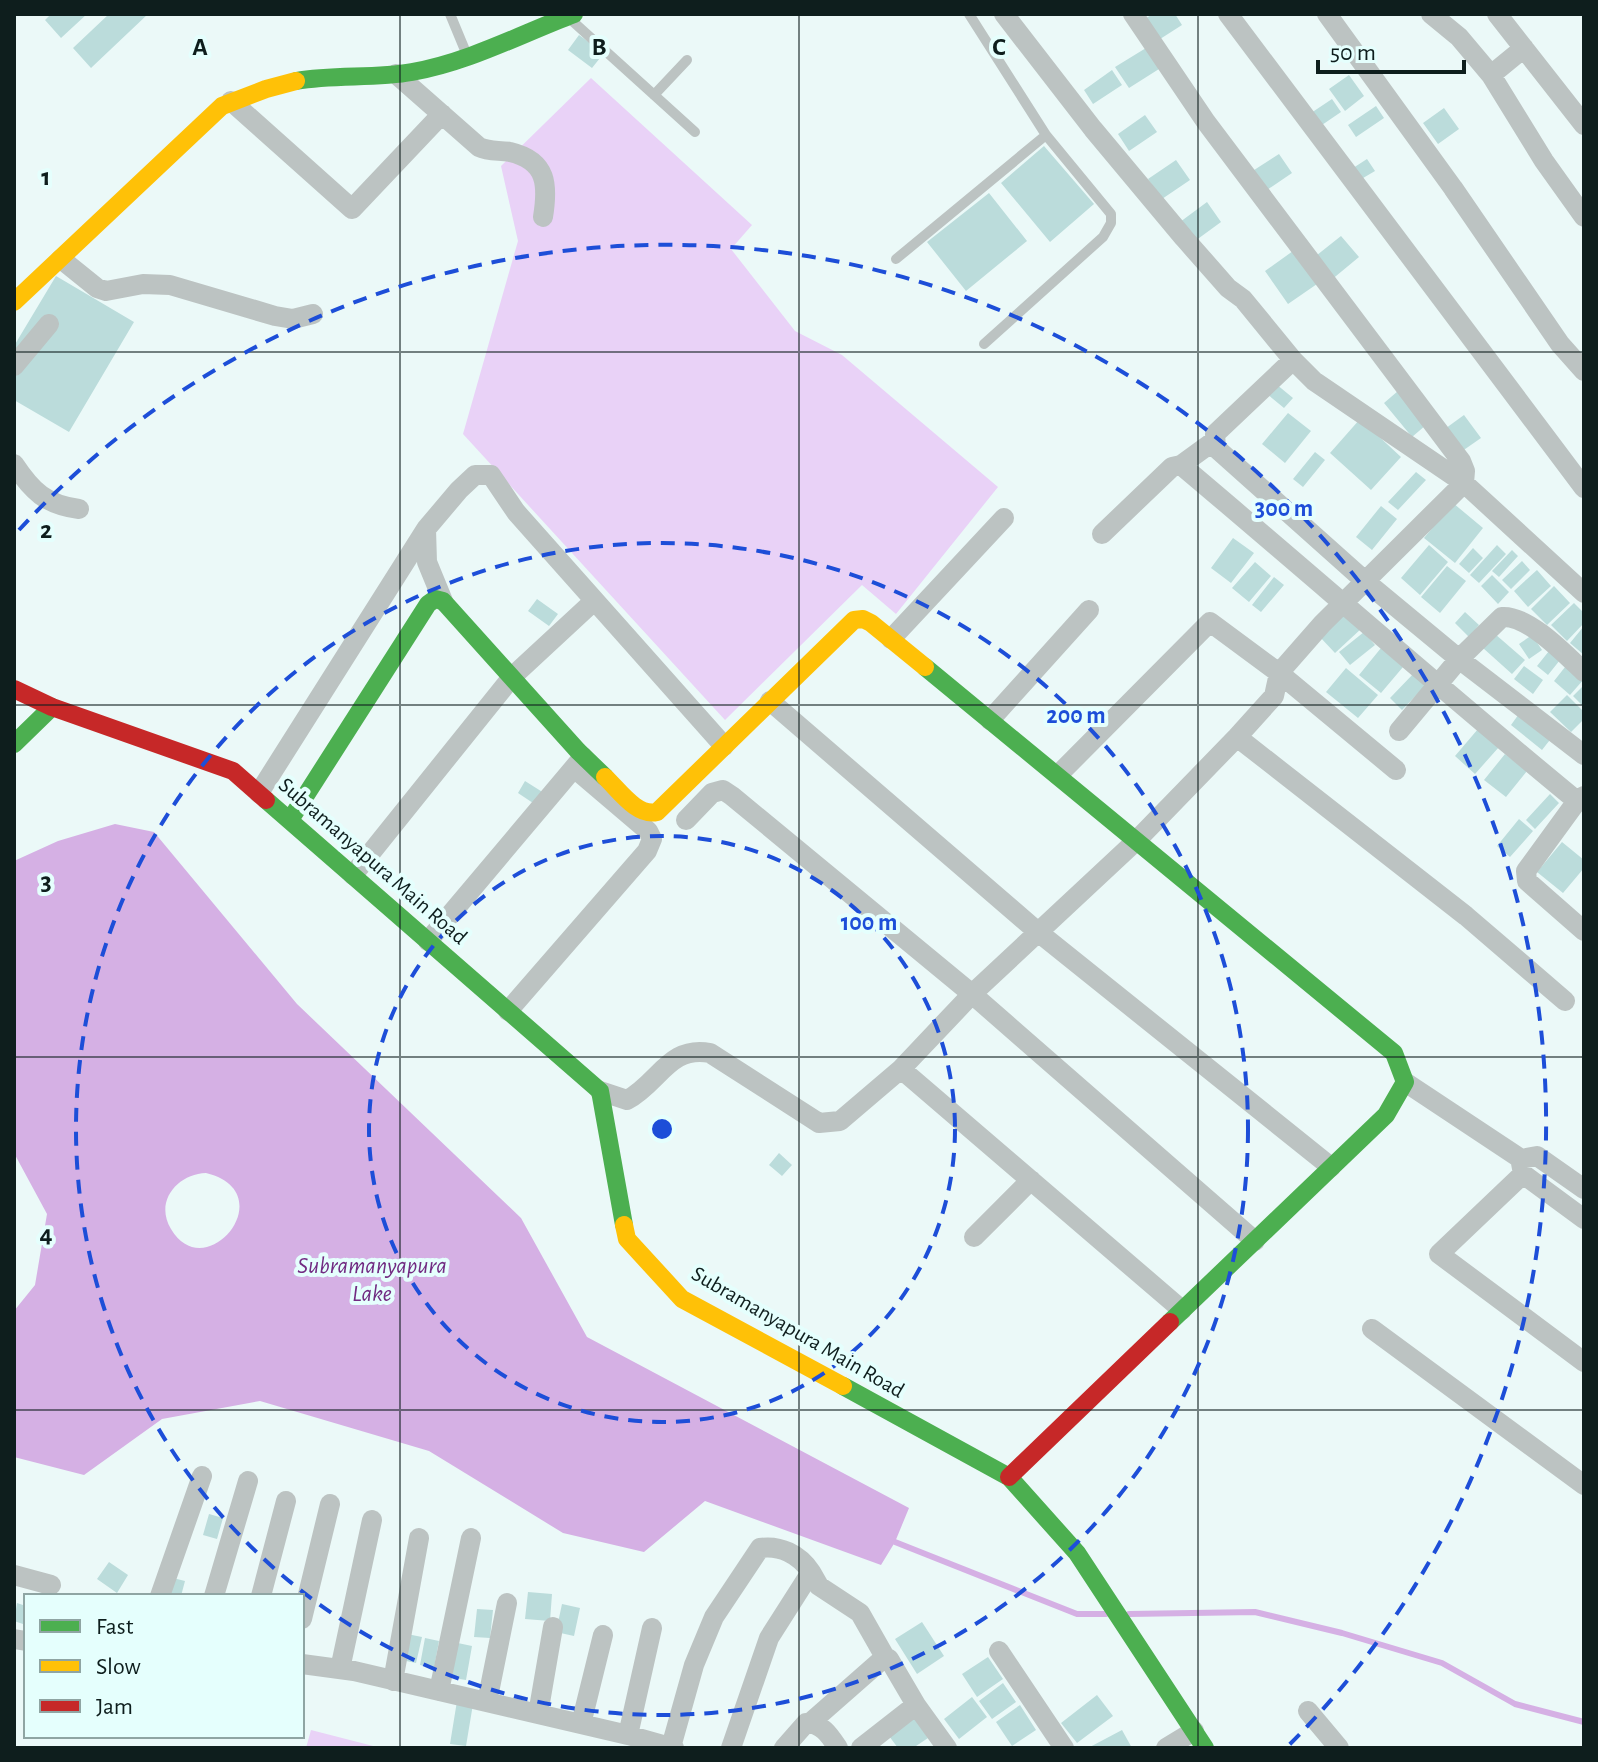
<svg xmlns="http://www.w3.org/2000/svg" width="1598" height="1762" font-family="'Alegreya Sans',sans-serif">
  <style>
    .green { fill: #e9d2f7 }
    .water { fill: #d5b0e4; fill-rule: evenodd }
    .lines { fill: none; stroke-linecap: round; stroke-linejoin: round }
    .stream { stroke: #d5b0e4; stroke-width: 6 }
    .building { fill: #bbdcdb }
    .lane { stroke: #bcc3c2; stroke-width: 10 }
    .street { stroke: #bcc3c2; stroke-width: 20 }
    .fast { stroke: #4caf50; stroke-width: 18 }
    .slow { stroke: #ffc107; stroke-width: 18 }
    .jam { stroke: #c62828; stroke-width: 18 }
    .grid { fill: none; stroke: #0e1e1d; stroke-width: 2; stroke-opacity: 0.55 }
    .ring { fill: none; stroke: #1d4ed8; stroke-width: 4; stroke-dasharray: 14 10 }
    .labels { text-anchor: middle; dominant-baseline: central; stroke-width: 8; stroke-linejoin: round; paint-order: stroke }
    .street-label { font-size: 22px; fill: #0e1e1d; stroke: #e5fffd }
    .water-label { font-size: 24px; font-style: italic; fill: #712b82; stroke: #e5fffd }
    .grid-label { font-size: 26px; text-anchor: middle; font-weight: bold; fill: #0e1e1d; stroke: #e5fffd; stroke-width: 8; stroke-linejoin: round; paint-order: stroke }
    .centre { fill: #1d4ed8; stroke: #e5fffd; stroke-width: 4 }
    .ring-label { font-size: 24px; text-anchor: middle; font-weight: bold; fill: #1d4ed8; stroke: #e5fffd; stroke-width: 8; stroke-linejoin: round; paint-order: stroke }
  </style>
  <rect width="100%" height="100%" fill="#ebf9f8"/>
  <!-- green -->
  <path class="green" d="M591,78L752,225L731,249L795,331L842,355L998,487L896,614L862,585L725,720L463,434L518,241L501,166Z
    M311,1730L381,1748H306Z"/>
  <!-- water -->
  <path class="water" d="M115,824L154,832L297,1004L521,1218L587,1337L909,1508L895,1542L881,1565L705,1501L644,1552L563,1533L429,1451L260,1401L162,1419L84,1475L14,1457V1311L35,1285L47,1214L14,1153V861L58,841ZM206,1173C284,1192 206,1288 171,1229C154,1201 178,1174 206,1173Z"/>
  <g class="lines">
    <!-- stream -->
    <path class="stream" d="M895,1542L1077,1614H1106
      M1129,1614L1255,1612L1342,1633L1442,1663L1515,1704L1584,1722"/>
  </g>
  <!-- building -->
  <path class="building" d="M51,14H87L61,38L45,20Z
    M109,14H148L91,68L73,48Z
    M1153,14H1175L1182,25L1157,41L1143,20Z
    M579,35L604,53L592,68L568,50Z
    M1146,48L1159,69L1129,88L1115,67Z
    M1112,70L1122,85L1093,104L1084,90Z
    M1349,75L1364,96L1345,111L1329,89Z
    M1332,99L1341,112L1319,127L1311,113Z
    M1376,106L1384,118L1356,137L1348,125Z
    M1444,108L1459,129L1438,144L1423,123Z
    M1145,115L1157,132L1129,151L1118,134Z
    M1044,146L1094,204L1050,242L1001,183Z
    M1279,154L1292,173L1264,192L1251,172Z
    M1367,159L1375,171L1358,181L1350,170Z
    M1176,160L1190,180L1162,199L1148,179Z
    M989,193L1027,241L966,291L927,242Z
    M1207,202L1221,222L1195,241L1180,222Z
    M1341,236L1359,257L1330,281L1312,259Z
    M1293,251L1317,284L1288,304L1265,271Z
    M56,276L134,322L69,432L14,400V346Z
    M1276,384L1293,398L1284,408L1267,394Z
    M1398,391L1426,425L1412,437L1384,403Z
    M1288,413L1311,431L1285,463L1262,444Z
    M1464,415L1481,438L1458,454L1442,431Z
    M1360,419L1401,457L1371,490L1330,453Z
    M1315,452L1325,460L1303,487L1293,479Z
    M1416,472L1426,480L1398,510L1388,502Z
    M1453,503L1483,528L1455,563L1424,538Z
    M1381,506L1397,519L1372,550L1356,537Z
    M1233,538L1254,553L1231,583L1211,568Z
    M1429,545L1448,562L1420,595L1401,578Z
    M1497,545L1506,554L1479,583L1470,575Z
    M1473,548L1483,558L1469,573L1459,564Z
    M1512,550L1518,556L1499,577L1492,571Z
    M1522,561L1530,570L1511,589L1502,580Z
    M1255,562L1271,576L1249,602L1232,588Z
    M1447,566L1466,581L1440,613L1421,597Z
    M1537,570L1551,586L1528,607L1514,591Z
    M1492,575L1509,592L1498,604L1481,586Z
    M1274,577L1284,585L1261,612L1252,605Z
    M1554,586L1570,603L1547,625L1531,609Z
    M537,599L558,614L549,626L528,611Z
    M1574,603L1584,613V623L1567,641L1551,625Z
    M1346,612L1362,628L1335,653L1319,636Z
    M1465,612L1479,625L1469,637L1455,623Z
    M1584,626V655L1570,643Z
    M1364,632L1375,645L1350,665L1339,652Z
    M1495,634L1525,660L1512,674L1483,648Z
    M1532,635L1542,650L1529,659L1519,644Z
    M1381,648L1403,667L1381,693L1359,675Z
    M1549,651L1560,660L1548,675L1537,666Z
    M1569,662L1584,679L1570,695L1554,681Z
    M1524,666L1543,680L1533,694L1514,679Z
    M1346,668L1378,695L1358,718L1326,692Z
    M1415,672L1427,684L1402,710L1390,698Z
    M1584,685V707L1573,696Z
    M1567,695L1584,712V719L1571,732L1550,712Z
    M1521,711L1553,736L1542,750L1511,725Z
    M1478,729L1499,747L1475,774L1455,756Z
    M1505,754L1527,771L1506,797L1484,780Z
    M525,781L544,793L536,805L518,793Z
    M1550,794L1559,803L1535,829L1526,820Z
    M1519,819L1533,831L1510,857L1497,846Z
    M1562,842L1584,860V868L1563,893L1537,872Z
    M779,1153L792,1165L782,1176L769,1165Z
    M209,1514L223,1518L217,1539L203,1535Z
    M109,1562L128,1575L117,1593L97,1579Z
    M169,1577L185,1581L181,1596H165Z
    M528,1592L552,1594L550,1621L525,1619Z
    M17,1603L26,1606L23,1624L14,1621Z
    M562,1604L580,1608L574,1636L556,1632Z
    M477,1609L493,1610L490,1638L474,1637Z
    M922,1622L944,1656L917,1674L895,1639Z
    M407,1634L422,1637L416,1663L401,1660Z
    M425,1638L439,1641L434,1668L420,1665Z
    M453,1642L472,1646L466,1680L447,1677Z
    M988,1657L1003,1679L977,1697L962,1674Z
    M1003,1683L1016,1702L992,1719L979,1701Z
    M1097,1695L1113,1716L1077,1743L1061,1723Z
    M972,1697L987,1717L959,1739L944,1719Z
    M457,1701L473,1704L466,1746L450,1744Z
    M1020,1705L1036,1730L1012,1746L996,1722Z
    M915,1718L928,1738L913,1748H898L889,1736Z
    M1122,1730L1132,1748H1088Z"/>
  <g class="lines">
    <!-- lane -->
    <path class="lane" d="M450,14L467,55
      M969,14L1046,135L1111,214V223L1103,237L984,344
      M569,18L695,132
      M654,95L687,60
      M896,259L1046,135"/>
    <!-- street -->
    <path class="street" d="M1004,14L1093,129L1184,238L1228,288L1243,299L1293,360L1314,381L1464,483L1584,593
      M1228,14L1584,488
      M1327,14L1453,188L1560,344L1584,371
      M1431,14L1459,37L1491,75L1544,161L1584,217
      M1497,14L1584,125
      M396,74L479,147C489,152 499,150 510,152C548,161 548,186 543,217
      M1491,75L1524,48
      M231,101L352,209L442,114
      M61,259L97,288L106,291L143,284L170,285L275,316L293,319L313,314
      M1293,360L1215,434L1216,448L1366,582L1459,659L1584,755
      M14,366L49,324
      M14,464C32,491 46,505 79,509
      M1181,465L1214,441
      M1102,534L1172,467L1181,465C1314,577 1443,691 1577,801
      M443,601L427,562L426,529L459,490L475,475H491L516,512L724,746
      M891,639L1004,518
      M770,701L1038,932L1331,1167
      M990,720L1089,610
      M1399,731L1459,659L1502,617C1528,615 1565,654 1584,672
      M1237,737L1466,916L1565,1001
      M1058,775L1210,622L1279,673L1396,770
      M259,793L426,529
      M1584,796L1577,801L1526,871L1527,881L1584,931
      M686,820L712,793L723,790L732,796L972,994L1137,840L1237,737L1274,696L1279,673L1322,624L1464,483L1465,471L1461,461L1206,122L1133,14
      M353,875L512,677L594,601
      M428,941L583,757
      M508,1011L647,851L652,839L648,831L574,768
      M1405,1082L1521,1159L1537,1156L1584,1189
      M600,1091L627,1100C659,1083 669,1045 710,1053L819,1123L840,1121L901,1069
      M1521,1163L1523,1174L1584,1219
      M1523,1174L1439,1254L1584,1362
      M974,1237L1031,1180
      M1182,1310L901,1069L972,994L1255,1241
      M1372,1329L1584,1485
      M811,1572L819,1586L860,1613L885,1657
      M14,1575L51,1585
      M160,1596L202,1476
      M214,1596L248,1481
      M261,1596L286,1501
      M302,1619L330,1504
      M14,1639L26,1641
      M999,1651L1064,1748
      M302,1664L354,1671L628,1735L674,1748
      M340,1669L372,1520
      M393,1681L419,1538
      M439,1691L471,1538
      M487,1702L507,1603
      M1308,1711L1339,1748
      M538,1714L553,1627
      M811,1722L885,1657L889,1659L916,1705
      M581,1724L603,1635
      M628,1735L652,1628
      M671,1747L694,1665L714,1617L760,1548C780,1545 799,1554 811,1572L769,1638L731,1748
      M784,1748L806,1723C822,1723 830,1736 838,1748
      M861,1748L916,1705L947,1748
      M1166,1748L1194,1731"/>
    <!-- fast -->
    <path class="fast" d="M296,81C335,74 374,79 412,72C469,62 521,34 574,14
      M925,667L1394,1053L1405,1082L1386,1115L1170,1322
      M14,744L52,707
      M266,800L600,1091L624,1225
      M290,820L428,604L435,599L443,601L578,751L605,777
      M843,1386L1009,1477L1077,1553L1205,1748"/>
    <!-- slow -->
    <path class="slow" d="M14,302L222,106L266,89L296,81
      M605,777C619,790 637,817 657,812L854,620L863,619L871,623L925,667
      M624,1225L627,1239L682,1299L843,1386"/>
    <!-- jam -->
    <path class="jam" d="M14,689L52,707L233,771L266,800
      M1009,1477L1170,1322"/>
  </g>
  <!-- grid -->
  <path class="grid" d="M400,14V1748M799,14V1748M1198,14V1748M14,352H1584M14,705H1584M14,1057H1584M14,1410H1584"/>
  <!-- distance rings -->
  <g class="ring">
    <circle cx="662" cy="1129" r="293"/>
    <circle cx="662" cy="1129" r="586"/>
    <path d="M19 530A879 879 0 1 1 1289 1745"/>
  </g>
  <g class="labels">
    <!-- street labels -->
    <g class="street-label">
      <text transform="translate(373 861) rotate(41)">Subramanyapura Main Road</text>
      <text transform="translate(798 1332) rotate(30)">Subramanyapura Main Road</text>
    </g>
    <!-- water labels -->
    <g class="water-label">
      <text x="372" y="1266">Subramanyapura<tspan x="372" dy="28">Lake</tspan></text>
    </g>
  </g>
  <g class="grid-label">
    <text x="200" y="55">A</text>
    <text x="599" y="55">B</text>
    <text x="999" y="55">C</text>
    <text x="46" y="185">1</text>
    <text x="46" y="538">2</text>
    <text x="46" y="890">3</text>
    <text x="46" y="1242">4</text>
  </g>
  <circle cx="662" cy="1129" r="12" class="centre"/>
  <g class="ring-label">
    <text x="1284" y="516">300 m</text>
    <text x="1076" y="723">200 m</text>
    <text x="869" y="930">100 m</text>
  </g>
  <!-- border -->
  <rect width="1598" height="1762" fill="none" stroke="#0e1e1d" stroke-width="32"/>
  <!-- legend -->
  <rect x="24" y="1594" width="280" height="144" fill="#e5fffd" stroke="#8fa5a3" stroke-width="2"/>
  <rect x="40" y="1620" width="40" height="12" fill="#4caf50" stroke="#8fa5a3" stroke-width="2"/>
  <text x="96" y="1634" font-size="24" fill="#0e1e1d">Fast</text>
  <rect x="40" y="1660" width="40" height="12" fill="#ffc107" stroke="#8fa5a3" stroke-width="2"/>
  <text x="96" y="1674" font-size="24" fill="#0e1e1d">Slow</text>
  <rect x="40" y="1700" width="40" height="12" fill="#c62828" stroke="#8fa5a3" stroke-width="2"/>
  <text x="96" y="1714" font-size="24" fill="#0e1e1d">Jam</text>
  <!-- scale -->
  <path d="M1318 60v12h146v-12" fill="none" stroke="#0e1e1d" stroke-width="4"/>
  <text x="1330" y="60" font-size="24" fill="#0e1e1d" stroke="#e5fffd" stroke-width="6" paint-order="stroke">50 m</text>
</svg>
